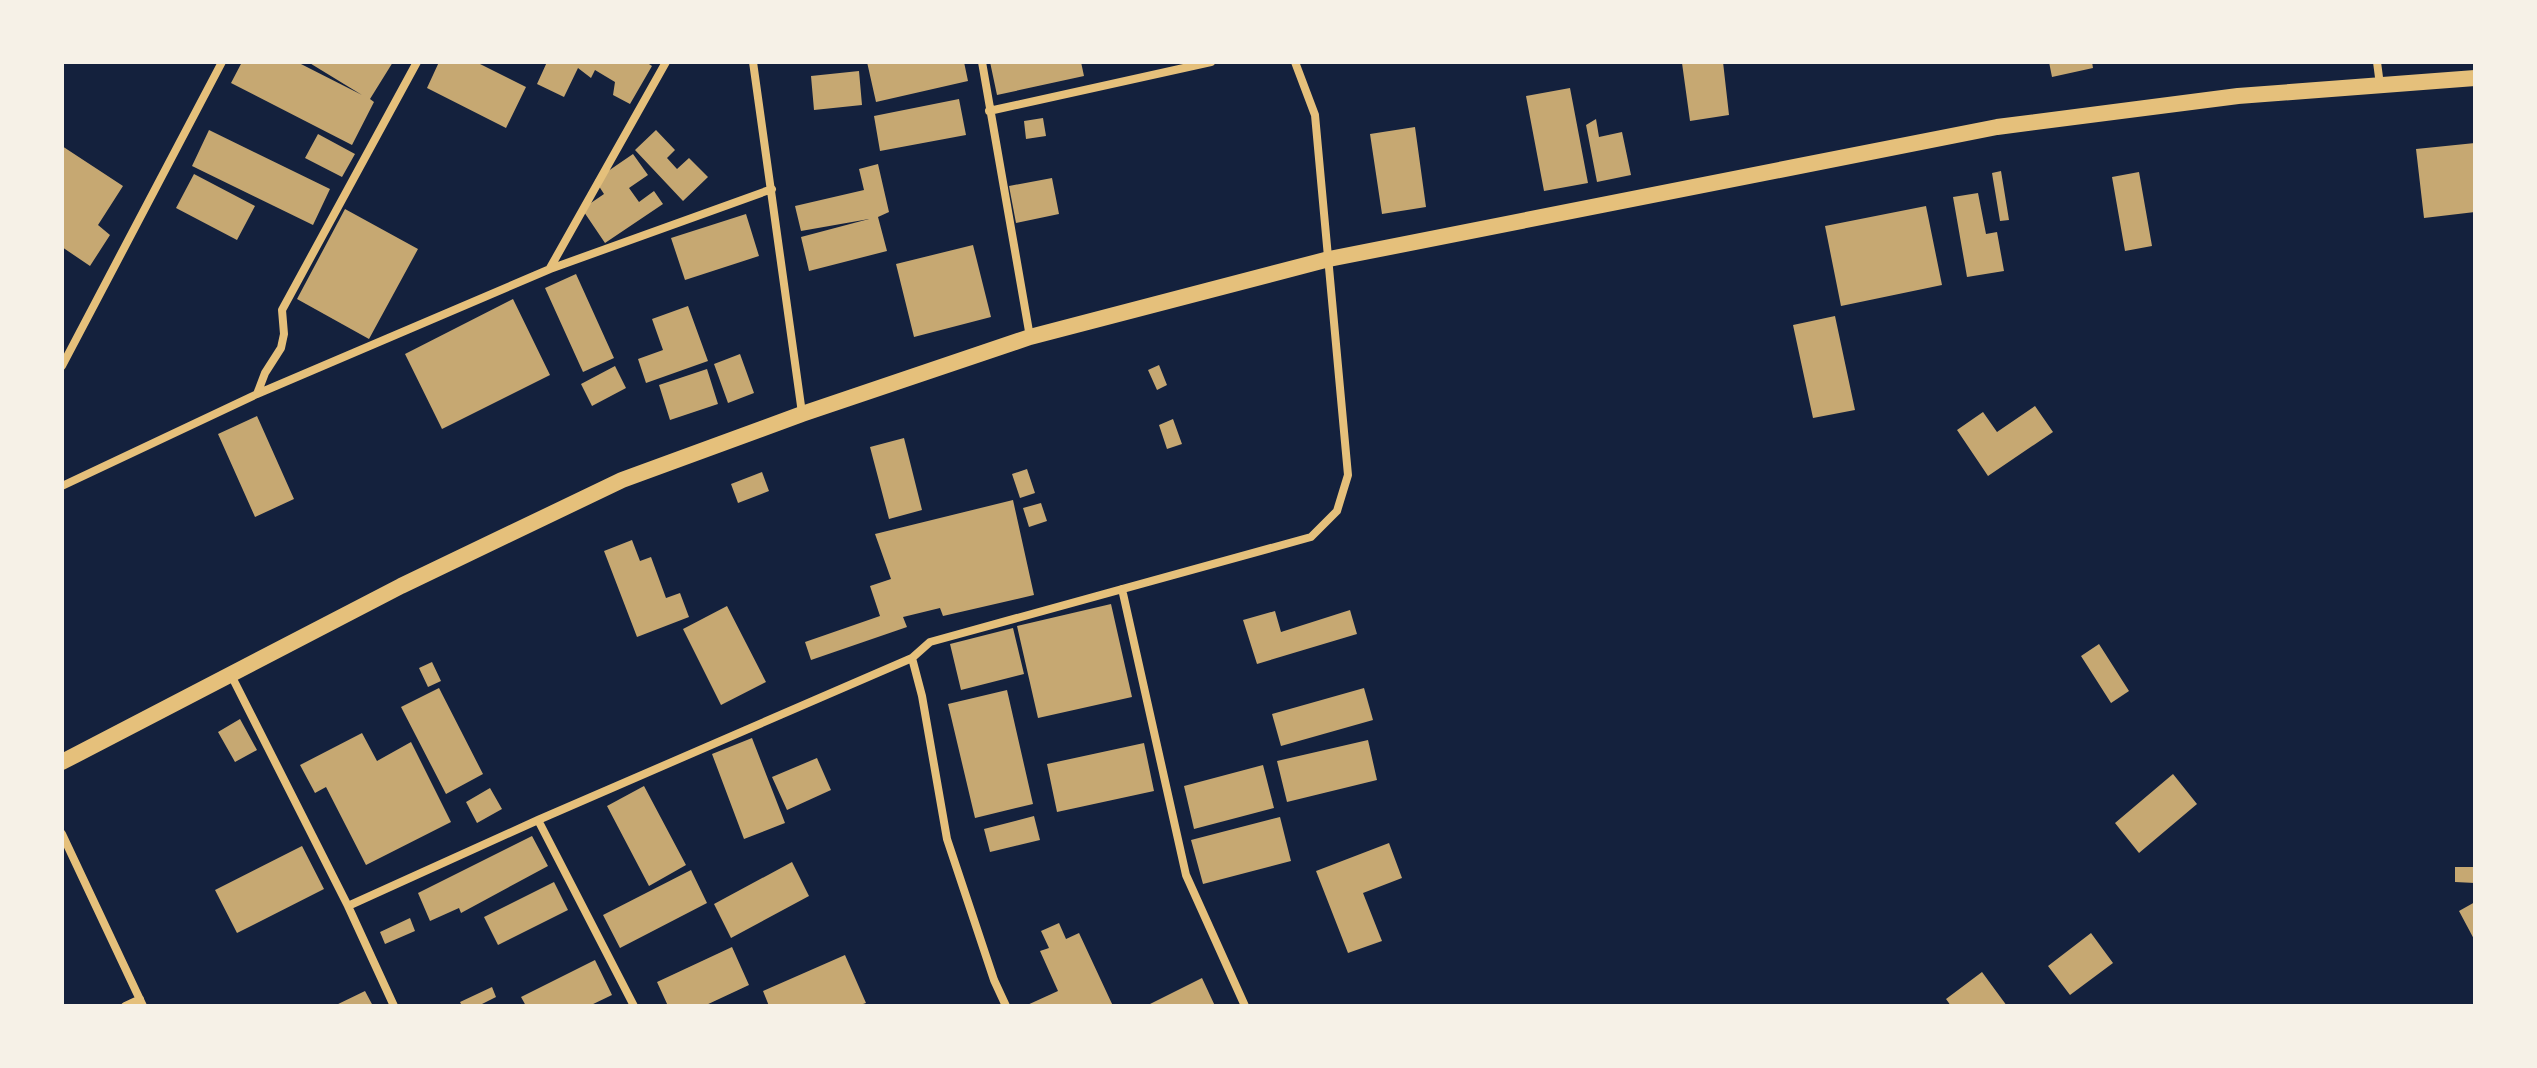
<svg xmlns="http://www.w3.org/2000/svg" width="2537" height="1068" font-family="'Source Sans 3',sans-serif">
  <style>
    .building { fill: #c6a872 }
    .lines { fill: none; stroke-linecap: round; stroke-linejoin: round }
    .minor { stroke: #e5c07b; stroke-width: 8 }
    .secondary { stroke: #e5c07b; stroke-width: 16 }
  </style>
  <rect width="100%" height="100%" fill="#14213d"/>
  <!-- building -->
  <path class="building" d="M242,62H297L362,95L308,62H393L370,99L374,102L352,145L231,83Z
    M439,62H476L526,87L506,128L427,88Z
    M547,62H646L652,66L630,104L613,95L615,82L595,70L591,78L578,68L564,97L537,84Z
    M867,62H964L968,81L876,102Z
    M990,62H1081L1084,76L997,95Z
    M1723,62L1729,115L1690,121L1682,63Z
    M2049,62H2092L2093,68L2052,77Z
    M859,71L862,105L814,110L811,76Z
    M1570,88L1588,183L1544,191L1526,96Z
    M959,99L966,135L880,151L874,116Z
    M1043,118L1046,136L1026,139L1024,121Z
    M1596,119L1599,137L1622,132L1631,175L1597,182L1586,125Z
    M1415,127L1426,207L1382,214L1370,134Z
    M209,130L330,189L313,225L192,166Z
    M656,130L675,150L667,158L677,169L689,158L708,177L683,201L635,150Z
    M318,134L355,154L342,177L305,158Z
    M2475,143V212L2424,218L2416,149Z
    M62,146L123,186L98,225L110,235L90,266L62,247Z
    M633,154L648,175L629,188L639,202L654,191L663,204L605,243L582,209L604,194L595,180Z
    M878,164L889,212L878,217L887,251L809,271L801,237L869,219L801,231L795,206L864,190L859,169Z
    M2001,171L2009,220L2000,221L1992,173Z
    M2139,172L2152,246L2125,251L2112,177Z
    M194,174L255,206L237,240L176,208Z
    M1052,178L1059,214L1016,223L1009,186Z
    M1978,193L1986,234L1997,232L2004,271L1967,277L1953,197Z
    M1926,206L1942,285L1841,306L1825,226Z
    M345,209L418,249L369,339L297,299Z
    M746,214L759,256L685,280L671,238Z
    M973,245L991,317L914,337L896,264Z
    M576,274L614,358L583,372L545,288Z
    M513,299L550,375L442,429L405,354Z
    M688,306L708,361L646,383L638,359L663,350L652,319Z
    M1835,316L1855,410L1813,418L1793,325Z
    M740,354L754,393L728,403L714,364Z
    M1159,365L1167,385L1157,390L1148,370Z
    M615,366L626,388L592,406L581,384Z
    M707,369L718,404L670,420L659,385Z
    M2035,406L2053,432L1988,476L1957,430L1983,412L1997,432Z
    M257,416L294,499L255,517L218,434Z
    M1173,419L1182,444L1167,449L1159,425Z
    M904,438L922,510L889,519L870,447Z
    M1027,469L1035,493L1020,498L1012,474Z
    M762,472L769,491L738,503L731,484Z
    M1013,500L1034,595L943,616L940,608L903,617L907,627L811,660L805,642L880,616L870,586L891,579L875,534Z
    M1041,503L1047,521L1029,527L1023,508Z
    M632,540L640,561L651,557L666,598L680,593L689,617L637,637L604,551Z
    M1111,604L1132,697L1038,718L1017,626Z
    M727,606L766,682L721,705L683,629Z
    M1350,610L1357,634L1257,664L1243,620L1275,611L1281,632Z
    M1013,628L1024,674L961,690L950,644Z
    M2099,644L2129,691L2111,703L2081,656Z
    M432,662L441,681L428,687L419,668Z
    M439,688L483,774L446,794L401,707Z
    M1364,688L1373,720L1281,746L1272,714Z
    M1007,690L1033,804L975,818L948,704Z
    M240,719L257,750L235,762L218,732Z
    M362,733L377,761L411,742L451,822L366,865L326,787L315,793L300,765Z
    M752,738L785,823L744,839L712,754Z
    M1368,740L1377,780L1287,802L1277,761Z
    M1144,743L1154,791L1057,812L1047,764Z
    M817,758L831,790L787,810L772,777Z
    M1263,765L1274,808L1194,829L1184,786Z
    M2173,774L2197,804L2139,853L2115,823Z
    M644,786L686,865L649,886L607,806Z
    M490,788L502,809L477,823L466,802Z
    M1034,816L1040,840L990,852L984,829Z
    M1280,817L1291,861L1203,884L1191,840Z
    M532,836L548,866L461,913L459,908L430,921L418,893Z
    M1389,843L1402,878L1363,893L1382,941L1348,953L1316,871Z
    M302,846L324,889L237,933L215,890Z
    M792,862L809,896L731,938L714,904Z
    M2455,867H2475V883L2455,882Z
    M691,870L707,903L620,948L603,915Z
    M554,882L568,910L498,945L484,917Z
    M2475,902V941L2459,911Z
    M410,918L415,931L385,944L380,932Z
    M1059,923L1066,939L1079,933L1113,1006H1025L1058,991L1040,951L1049,948L1041,931Z
    M2091,933L2113,963L2070,995L2048,966Z
    M732,947L749,985L704,1006H668L657,982Z
    M845,955L866,1003L857,1006H769L763,991Z
    M595,960L612,995L589,1006H526L521,997Z
    M1982,972L2007,1006H1951L1946,999Z
    M1202,978L1215,1006H1146Z
    M492,987L496,997L478,1006H462L460,1002Z
    M365,991L373,1006H334Z"/>
  <g class="lines">
    <!-- minor -->
    <path class="minor" d="M417,62L282,310L284,334L281,348L265,373L257,394L550,269L772,189
      M753,62L802,413
      M982,62L1030,337
      M2377,62L2380,85
      M989,111L1211,62
      M550,268L666,62
      M62,366L222,62
      M62,486L257,394
      M1122,589L1186,875L1245,1006
      M231,675L348,906L394,1006
      M538,820L634,1006
      M62,834L143,1006
      M348,906L538,820L912,658
      M125,1006L140,999
      M1006,1006L994,980L947,839L922,696L912,658L930,642L1311,537L1337,511L1348,475L1315,115L1295,62"/>
    <!-- secondary -->
    <path class="secondary" d="M62,762L401,586L622,480L802,414L1030,337L1329,259L1997,127L2238,96L2475,78"/>
  </g>
  <!-- border -->
  <rect width="2537" height="1068" fill="none" stroke="#f6f1e7" stroke-width="128"/>
</svg>
